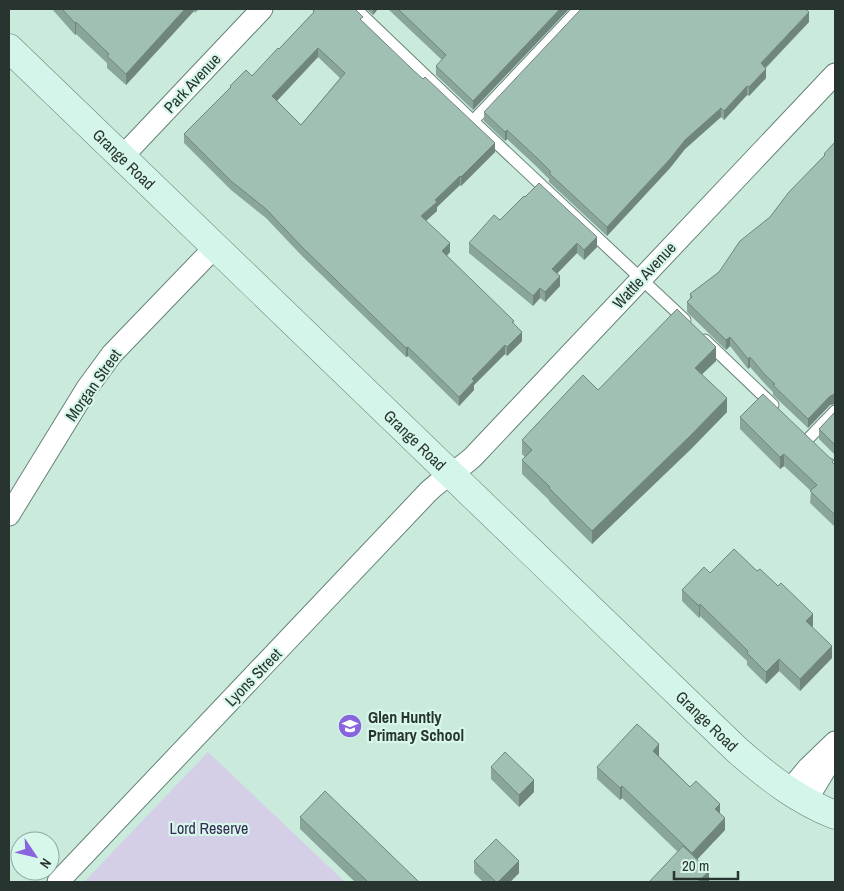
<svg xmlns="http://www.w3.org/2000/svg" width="844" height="891" font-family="'Archivo Narrow',sans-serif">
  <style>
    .green { fill: #d4cfe7 }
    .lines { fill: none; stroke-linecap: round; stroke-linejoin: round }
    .lane-casing { stroke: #668478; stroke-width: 13 }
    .street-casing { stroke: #668478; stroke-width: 23 }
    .secondary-casing { stroke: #668478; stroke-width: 29 }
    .lane { stroke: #fff; stroke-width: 11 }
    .street { stroke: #fff; stroke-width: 21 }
    .secondary { stroke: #d4f5ea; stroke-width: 28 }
    .wall { fill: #8aa59a; fill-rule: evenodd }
    .shaded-wall { fill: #70867d }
    .building { fill: #a0c0b3; stroke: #70867d; fill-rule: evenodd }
    .labels { text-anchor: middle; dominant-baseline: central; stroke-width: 4.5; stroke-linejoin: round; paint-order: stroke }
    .street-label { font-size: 16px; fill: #28342f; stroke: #d7f7ea }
    .poi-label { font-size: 16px; font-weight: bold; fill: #28342f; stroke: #d7f7ea; text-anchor: start }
    .park-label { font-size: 16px; fill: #362a56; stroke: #d7f7ea }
  </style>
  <rect width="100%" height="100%" fill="#caeadc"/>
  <!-- green -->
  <path class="green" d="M208,752L345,882H84Z"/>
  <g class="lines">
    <!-- lane casing -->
    <g class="lane-casing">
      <path id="lane" d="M356,9L473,121L685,320
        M473,121L579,9
        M705,340L773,405
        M808,439L835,411"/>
    </g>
    <!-- street casing -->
    <g class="street-casing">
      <path id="street" d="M122,157L262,9
        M9,515L87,388L112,354L215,247
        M789,791L808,768L835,742
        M806,801L835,753
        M58,882L428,492C442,478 459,470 473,457L835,74"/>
    </g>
    <!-- secondary casing -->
    <g class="secondary-casing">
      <path id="secondary" d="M9,48L737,750C768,777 797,800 835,815"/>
    </g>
    <!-- lane -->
    <use href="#lane" class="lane"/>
    <!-- street -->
    <use href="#street" class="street"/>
    <!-- secondary -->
    <use href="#secondary" class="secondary"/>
  </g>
  <!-- wall -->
  <path class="wall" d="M52,9H199L195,13L194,11L126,85L107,68V63L76,34L75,35Z
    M366,9H378L373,15Z
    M388,9H569L473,110L436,75V66L442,60Z
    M313,11L363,22L495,152L461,186L460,185L437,207V211L426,221L450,252L447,256L514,323L522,341L507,356L505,354L474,385V390L459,406L408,356L406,357L302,256L266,218L231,190L184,143V134L230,88V86L252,76L279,49L313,13ZM318,57L340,78L301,125L277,101Z
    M809,22L766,68V78L749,96L747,95L724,120L721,117L685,149L670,168L607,236L549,182V179L536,166L507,139L505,141L484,121V112Z
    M835,142V404L830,405L808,428L773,395V392L766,385L750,367L748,369L730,346L726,350L687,312V302L690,298V294L719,272L770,217L824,157V154Z
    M500,220L597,247L584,260L577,253L557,273L560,286L545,302L540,298L533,306L469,253V243Z
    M716,361L702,374L727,412L691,449L592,544L549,501V500L522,474V460L525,457L522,454V440L598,390Z
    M835,412V455L819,439V429Z
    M740,417L835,465V527L810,503L811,491L784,466L780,469L740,429Z
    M710,573L813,626L812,627L832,658L800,691L779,671L766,684L747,665V661L700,616L699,618L682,601V590Z
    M659,756L690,787L720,814L725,830L697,859L709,882L622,798L620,800L597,779V767Z
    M491,767L534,792L519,807L491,779Z
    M300,817L418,882H355L300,829Z
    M474,861L519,873L510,882H483L474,873Z"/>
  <!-- shaded-wall -->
  <path class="shaded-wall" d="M185,9H194V11L126,85V74Z
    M373,9H378L373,15Z
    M560,9H569L473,110V101Z
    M809,12V22L761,72V63Z
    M76,22V34L75,35V23Z
    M318,48V57L272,106V96Z
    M766,69V78L749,96V87Z
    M747,86V95L724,120V111Z
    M721,108V117L685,149L670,168L607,236V227L685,140Z
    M507,130V139L505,141V132Z
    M495,143V152L461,186V177Z
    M460,176V185L437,207V211L421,225V216L435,200Z
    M597,237V247L584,260V250Z
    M450,243V252L442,260V251Z
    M577,243V253L552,279V269Z
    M560,276V286L545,302V292Z
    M540,288V298L533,306V296Z
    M522,332V341L507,356V347Z
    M730,337V346L726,350V340Z
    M505,345V354L474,385V390L459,406V397L472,379Z
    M408,347V356L406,357V348Z
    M716,347V361L695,381V368Z
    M750,357V367L748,369V359Z
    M835,394V404L830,405L808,428V419L830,396Z
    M727,398V412L691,449L592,544V531Z
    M784,454V466L780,469V457Z
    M700,604V616L699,618V606Z
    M813,614V626L806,633V621Z
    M832,646V658L800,691V679Z
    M779,659V671L766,684V672Z
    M659,744V756L653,763V751Z
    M534,780V792L519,807V795Z
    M622,786V798L620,800V788Z
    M720,804V816L715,809Z
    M725,818V830L692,865V853Z
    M519,861V873L510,882H498Z
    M709,871V882H698Z"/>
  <!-- building -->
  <path class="building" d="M62,9H185L126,74L107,56L109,54L76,22L75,23Z
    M315,9H355L363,17L360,19L412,69L423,79L425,77L495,143L461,177L460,176L435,200L437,202L421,216L450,243L442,251L514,321L512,322L522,332L507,347L505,345L472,379L474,381L459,397L408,347L406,348L302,247L266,209L231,181L184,134L231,87L230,86L246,70L252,76L278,48L279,49L314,12L313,11ZM318,48L345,73L301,125L272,96Z
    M398,9H560L473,101L436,66L446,55Z
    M581,9H805L809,12L761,63L766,69L749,87L747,86L724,111L721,108L685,140L670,159L607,227L549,173L551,172L536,157L507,130L505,132L484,112Z
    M835,142V394L830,396L808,419L773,385L775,384L766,376L750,357L748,359L730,337L726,340L687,302L692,297L690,294L719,272L740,241L770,217L789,192L825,155L824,154Z
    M539,183L597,237L584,250L577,243L552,269L560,276L545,292L540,288L533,296L469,243L494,215L500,220L524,196L525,197Z
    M677,309L716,347L695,368L727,398L691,435L592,531L549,488L550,487L522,460L532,450L522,440L583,375L598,390Z
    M763,394L830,458L834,460L832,462L835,465V515L810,491L817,485L784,454L780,457L740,417Z
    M835,412V445L819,429Z
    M734,549L757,571L760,569L778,586L781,583L813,614L806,621L832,646L800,679L779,659L766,672L747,653L748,651L700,604L699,606L682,590L704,567L710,573Z
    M637,724L659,744L653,751L690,787L696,781L720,804L715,809L725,818L692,853L622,786L620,788L597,767Z
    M505,752L534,780L519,795L491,767Z
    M325,791L418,881L417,882H368L300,817Z
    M496,839L519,861L498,882H496L474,861Z
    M683,846L709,871L698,882H649Z"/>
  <!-- icons -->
  <defs>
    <g id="school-disc" transform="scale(1.25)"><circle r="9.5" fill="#8964df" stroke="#d7f7ea"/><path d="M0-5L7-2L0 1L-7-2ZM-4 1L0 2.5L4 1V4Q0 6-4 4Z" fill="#fff"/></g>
  </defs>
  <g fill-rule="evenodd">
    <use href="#school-disc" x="350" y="726"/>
  </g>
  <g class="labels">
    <!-- street labels -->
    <g class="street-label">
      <text transform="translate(192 83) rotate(-47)">Park Avenue</text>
      <text transform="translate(124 159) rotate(44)">Grange Road</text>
      <text transform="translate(644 275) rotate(-47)">Wattle Avenue</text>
      <text transform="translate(93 385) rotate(-55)">Morgan Street</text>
      <text transform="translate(415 440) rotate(44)">Grange Road</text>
      <text transform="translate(253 677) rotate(-46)">Lyons Street</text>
      <text transform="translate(707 721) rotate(44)">Grange Road</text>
    </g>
    <!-- poi labels -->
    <g class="poi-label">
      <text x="368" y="717">Glen Huntly<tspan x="368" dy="18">Primary School</tspan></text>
    </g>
    <!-- park labels -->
    <g class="park-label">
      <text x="209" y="828">Lord Reserve</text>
    </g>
  </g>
  <!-- border -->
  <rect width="844" height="891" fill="none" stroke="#28342f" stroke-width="20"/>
  <!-- north arrow -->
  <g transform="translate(35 856) rotate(125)"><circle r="24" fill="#d7f7ea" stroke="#91a99f"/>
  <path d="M0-4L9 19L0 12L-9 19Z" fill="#8964df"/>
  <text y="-8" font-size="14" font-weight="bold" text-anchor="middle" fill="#28342f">N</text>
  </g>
  <!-- scale -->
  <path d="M674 871v8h64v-8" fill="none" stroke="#28342f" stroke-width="2.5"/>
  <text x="682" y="871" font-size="15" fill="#28342f" stroke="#d7f7ea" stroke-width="4" paint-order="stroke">20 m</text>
</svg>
